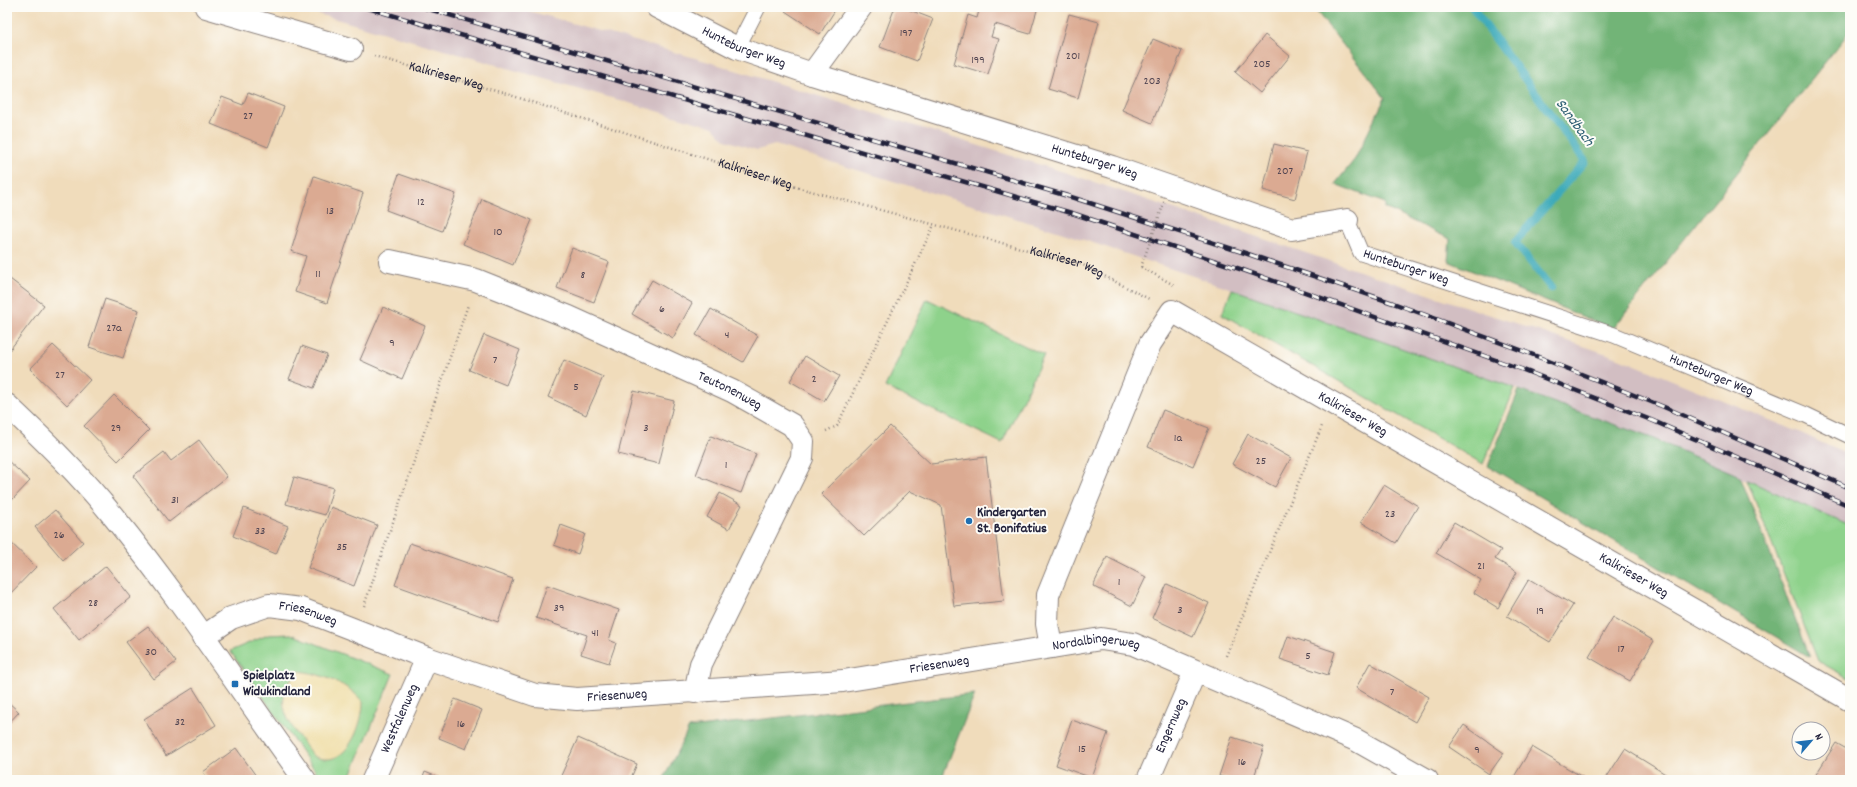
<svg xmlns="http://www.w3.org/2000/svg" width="1857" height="787" font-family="Dekko,sans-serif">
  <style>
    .industrial { fill: #d2bec2 }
    .green { fill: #8ed28b; stroke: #587a63 }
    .forest { fill: #72b477; stroke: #4a6b59 }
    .sand { fill: #eeda9e; stroke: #887e6c }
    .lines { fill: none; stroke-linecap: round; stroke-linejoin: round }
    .stream { stroke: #3caaba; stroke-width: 8 }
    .building { fill: #dbaa92 }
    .lane-casing { stroke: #897f7b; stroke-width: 17 }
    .street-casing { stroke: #897f7b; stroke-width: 24 }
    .path { stroke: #897f7b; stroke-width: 2.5; stroke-dasharray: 1 3; stroke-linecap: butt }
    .lane { stroke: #fff; stroke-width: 15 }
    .street { stroke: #fff; stroke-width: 22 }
    .rail-casing { stroke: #22223b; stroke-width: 4.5 }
    .rail { stroke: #fdfcf7; stroke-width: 3; stroke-dasharray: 9; stroke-linecap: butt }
    .path-bridge { stroke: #897f7b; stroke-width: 2.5; stroke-dasharray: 1 3; stroke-linecap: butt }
    .poi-dot { fill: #1f6fb2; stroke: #fdfcf7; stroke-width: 1.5 }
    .labels { text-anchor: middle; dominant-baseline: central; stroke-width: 4; stroke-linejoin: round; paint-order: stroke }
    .number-label { font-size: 12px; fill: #504451 }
    .street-label { font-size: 14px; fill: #22223b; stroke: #fdfcf7 }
    .poi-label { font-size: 14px; font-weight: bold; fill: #22223b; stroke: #fdfcf7; text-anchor: start }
    .water-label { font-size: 15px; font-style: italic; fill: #2e5f74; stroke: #fdfcf7 }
  </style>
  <rect width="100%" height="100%" fill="#fdfcf7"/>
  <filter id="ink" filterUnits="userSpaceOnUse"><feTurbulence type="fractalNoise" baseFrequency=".025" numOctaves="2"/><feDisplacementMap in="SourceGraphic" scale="8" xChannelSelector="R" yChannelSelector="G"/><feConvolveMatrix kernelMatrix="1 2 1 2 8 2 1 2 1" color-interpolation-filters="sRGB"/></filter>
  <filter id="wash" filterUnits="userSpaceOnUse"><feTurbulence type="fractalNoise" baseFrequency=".012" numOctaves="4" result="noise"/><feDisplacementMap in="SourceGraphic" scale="16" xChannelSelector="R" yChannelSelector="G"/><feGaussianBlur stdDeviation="0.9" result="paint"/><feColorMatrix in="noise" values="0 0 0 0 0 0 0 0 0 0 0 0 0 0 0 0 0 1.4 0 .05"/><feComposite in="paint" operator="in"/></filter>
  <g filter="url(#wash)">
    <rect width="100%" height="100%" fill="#f0dcbb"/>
    <!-- industrial -->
    <path class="industrial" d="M294,7H515L709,62L1067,173L1616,357L1799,432L1850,456V526L1649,437L1515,388L1232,289L1057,231L775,145L757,150L725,140L713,127Z"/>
    <!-- green -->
    <path class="green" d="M1232,289L1515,388L1483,464L1222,314Z
      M927,299L1044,355L1002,443L885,387Z
      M1747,480L1850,526V679L1818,661Z
      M291,634L393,674L349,780H322L230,651L268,635Z"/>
    <!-- forest -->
    <path class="forest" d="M1313,7H1850V31L1613,329L1448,261L1450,239L1385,208V203L1335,184L1355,159L1385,98Z
      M1519,390L1649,437L1740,476L1810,657L1488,466Z
      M975,694L941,780H663L689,728Z"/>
    <!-- sand -->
    <path class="sand" d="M299,671C322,674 349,684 363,702C363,721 350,761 325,759C321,759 316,757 313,756C293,727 266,702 299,671Z"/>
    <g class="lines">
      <!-- stream -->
      <path class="stream" d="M1472,7L1585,161L1515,242L1551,288"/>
    </g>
    <g id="blocks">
      <!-- building -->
      <path class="building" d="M788,7H837L820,34L785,11Z
        M895,7H902L933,19L917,61L880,47Z
        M980,7H1038L1030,34L995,24L991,37L999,39L988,74L954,64L968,15L977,18Z
        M1069,14L1099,22L1078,98L1048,89Z
        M1265,35L1290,56L1260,93L1235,72Z
        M1153,39L1182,51L1152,123L1122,110Z
        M248,93L284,107L268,147L211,124L222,97L243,105Z
        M1274,144L1307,152L1295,199L1263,190Z
        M399,174L456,194L442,231L386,210Z
        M314,176L363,193L327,303L295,292L306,256L291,251Z
        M482,199L532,220L513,265L463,244Z
        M572,248L609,262L594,302L557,288Z
        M10,279L44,305L8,352L7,283Z
        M652,280L692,303L673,338L632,314Z
        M105,299L139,310L123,358L89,347Z
        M383,307L425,326L402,379L360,360Z
        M711,309L758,336L743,362L696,335Z
        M484,335L520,350L506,385L469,370Z
        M53,345L90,380L67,405L30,369Z
        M302,346L327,355L314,388L289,379Z
        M805,356L839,376L824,401L790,381Z
        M564,360L603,377L586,415L548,397Z
        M634,391L674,401L659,464L618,454Z
        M114,395L149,430L118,461L84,426Z
        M1163,410L1209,428L1193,466L1148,447Z
        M890,426L931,464L986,457L1004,601L954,606L941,505L910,491L864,536L821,494Z
        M1248,434L1291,458L1275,487L1232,464Z
        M711,436L756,454L741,493L696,475Z
        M199,440L227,477L169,522L133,476L164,452L171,461Z
        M7,460L30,481L12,500L7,495Z
        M294,477L333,488L325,515L286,504Z
        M1384,485L1418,506L1396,543L1361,522Z
        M720,493L742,505L729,529L707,517Z
        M331,507L377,525L354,586L308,568Z
        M244,508L288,526L276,554L233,536Z
        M55,510L83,542L63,560L35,527Z
        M1454,522L1501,550L1495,559L1517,572L1498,608L1474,593L1481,580L1436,553Z
        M561,525L585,534L578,554L554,545Z
        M7,539L36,567L7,597Z
        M410,543L513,579L498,622L395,585Z
        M1107,557L1146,577L1132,606L1093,586Z
        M106,566L131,597L79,640L54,609Z
        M1529,579L1573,605L1550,642L1507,616Z
        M1167,584L1209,603L1193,637L1152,618Z
        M547,585L619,610L609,640L616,643L609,663L581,654L587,635L536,618Z
        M1613,617L1654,641L1630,681L1589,657Z
        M148,626L176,662L154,679L126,642Z
        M1288,636L1335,652L1328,675L1280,659Z
        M1370,663L1429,697L1415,722L1356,688Z
        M193,688L216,725L166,756L144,719Z
        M455,699L482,710L466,749L439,738Z
        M7,701L19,712L7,725Z
        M1072,720L1108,733L1092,778L1056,765Z
        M1464,725L1504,753L1489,774L1449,747Z
        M1232,737L1264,747L1253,780H1233L1219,776Z
        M578,738L637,764L630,780H559Z
        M1836,743L1850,751V780H1815L1813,779Z
        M1532,747L1584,778L1583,780H1512Z
        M236,748L259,780H209L203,772Z
        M1625,749L1675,780H1605Z
        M425,772L445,780H422Z"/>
    </g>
  </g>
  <g filter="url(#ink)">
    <use href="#blocks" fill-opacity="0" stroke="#897f7b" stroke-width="1"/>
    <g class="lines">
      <!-- lane casing -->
      <g class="lane-casing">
        <g id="lane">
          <path d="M737,48L758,7"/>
          <path id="s2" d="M1347,220L1361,253L1614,335L1806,415L1850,436"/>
        </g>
      </g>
      <!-- street casing -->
      <g class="street-casing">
        <g id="street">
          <path d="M206,7L351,49"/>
          <path id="s3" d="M657,7L737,48L812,74L1112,167L1292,229L1347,220"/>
          <path d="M812,74L861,7"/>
          <path id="s4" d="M390,261L476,280L569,317L732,391L792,425L803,441L802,458L701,664L695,692"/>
          <path d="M7,405C44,440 81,476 113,516C182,600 241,692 305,780"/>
          <path id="s5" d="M203,637L231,618L269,605L301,609L427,658L535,695L577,699L843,681L1101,639L1133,644L1356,740L1427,780"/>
          <path id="s6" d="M1051,647L1047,624L1048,595L1150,344L1172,311L1850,700"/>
          <path id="s7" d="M373,780L427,658"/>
          <path id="s8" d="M1148,780L1195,672"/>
        </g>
      </g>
      <!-- path -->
      <g class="path">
        <path id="s1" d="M374,56L510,95L781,183L1083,265L1151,300"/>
        <path d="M1141,267L1174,285"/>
        <path d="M826,431L837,426L934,225"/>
        <path d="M364,606L468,305"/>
        <path d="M1226,656L1322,426"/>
      </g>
      <!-- lane -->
      <use href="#lane" class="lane"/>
      <!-- street -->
      <use href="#street" class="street"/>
      <!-- rail casing -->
      <g class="rail-casing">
        <path id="rail" d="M364,7L1075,214L1243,270L1521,369L1651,420L1850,506
          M422,7L1071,197L1248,254L1393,303L1531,354L1664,407L1850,488"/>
      </g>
      <!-- rail -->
      <use href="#rail" class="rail"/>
      <!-- path-bridge -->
      <path class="path-bridge" d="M1141,267L1165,200"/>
    </g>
  </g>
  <!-- markers -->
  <g class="poi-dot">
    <circle cx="969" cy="521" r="4"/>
    <rect x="231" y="680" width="8" height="8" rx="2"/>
  </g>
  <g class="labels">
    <!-- number labels -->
    <g class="number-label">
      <text x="906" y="33">197</text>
      <text x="1073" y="56">201</text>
      <text x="978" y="60">199</text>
      <text x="1262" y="64">205</text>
      <text x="1152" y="81">203</text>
      <text x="248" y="116">27</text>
      <text x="1285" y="171">207</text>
      <text x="421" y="202">12</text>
      <text x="330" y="211">13</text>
      <text x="498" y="232">10</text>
      <text x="318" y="274">11</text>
      <text x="583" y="275">8</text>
      <text x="662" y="309">6</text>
      <text x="114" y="328">27a</text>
      <text x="727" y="335">4</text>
      <text x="392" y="343">9</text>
      <text x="495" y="360">7</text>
      <text x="60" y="375">27</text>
      <text x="814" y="379">2</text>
      <text x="576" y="387">5</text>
      <text x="116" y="428">29</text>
      <text x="646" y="428">3</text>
      <text x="1178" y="438">1a</text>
      <text x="1261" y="461">25</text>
      <text x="726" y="465">1</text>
      <text x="175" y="500">31</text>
      <text x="1390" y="514">23</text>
      <text x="260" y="531">33</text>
      <text x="59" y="535">26</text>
      <text x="342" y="547">35</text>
      <text x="1481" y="566">21</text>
      <text x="1119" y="582">1</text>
      <text x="93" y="603">28</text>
      <text x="559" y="608">39</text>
      <text x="1180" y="610">3</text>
      <text x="1540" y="611">19</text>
      <text x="595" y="633">41</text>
      <text x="1621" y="649">17</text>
      <text x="151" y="652">30</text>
      <text x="1308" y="656">5</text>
      <text x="1392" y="692">7</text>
      <text x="180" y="722">32</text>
      <text x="461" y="724">16</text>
      <text x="1082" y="749">15</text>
      <text x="1477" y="750">9</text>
      <text x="1242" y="762">16</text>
    </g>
    <!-- street labels -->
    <g class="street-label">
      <text stroke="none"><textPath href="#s3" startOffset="96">Hunteburger Weg</textPath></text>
      <text stroke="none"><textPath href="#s1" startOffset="75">Kalkrieser Weg</textPath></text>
      <text stroke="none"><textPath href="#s3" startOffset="465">Hunteburger Weg</textPath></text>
      <text stroke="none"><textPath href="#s1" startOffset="399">Kalkrieser Weg</textPath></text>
      <text stroke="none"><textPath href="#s1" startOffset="723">Kalkrieser Weg</textPath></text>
      <text stroke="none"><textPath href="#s2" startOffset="83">Hunteburger Weg</textPath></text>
      <text stroke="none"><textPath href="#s2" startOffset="407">Hunteburger Weg</textPath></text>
      <text stroke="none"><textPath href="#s4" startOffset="365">Teutonenweg</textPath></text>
      <text stroke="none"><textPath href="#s6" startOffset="571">Kalkrieser Weg</textPath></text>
      <text stroke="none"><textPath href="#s6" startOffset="895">Kalkrieser Weg</textPath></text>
      <text stroke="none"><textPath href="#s5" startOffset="114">Friesenweg</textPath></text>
      <text stroke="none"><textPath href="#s5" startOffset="921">Nordalbingerweg</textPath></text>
      <text stroke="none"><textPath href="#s5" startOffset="762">Friesenweg</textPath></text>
      <text stroke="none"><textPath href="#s5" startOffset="438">Friesenweg</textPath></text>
      <text stroke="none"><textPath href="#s7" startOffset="67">Westfalenweg</textPath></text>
      <text stroke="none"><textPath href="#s8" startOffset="59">Engernweg</textPath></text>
    </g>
    <!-- poi labels -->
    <g class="poi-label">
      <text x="977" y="513">Kindergarten<tspan x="977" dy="16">St. Bonifatius</tspan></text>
      <text x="243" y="676">Spielplatz<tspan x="243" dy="16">Widukindland</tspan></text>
    </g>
    <!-- water labels -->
    <g class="water-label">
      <text transform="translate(1574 123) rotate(54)">Sandbach</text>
    </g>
  </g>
  <!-- margin -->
  <rect width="1857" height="787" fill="none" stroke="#fdfcf7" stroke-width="24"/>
  <!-- north arrow -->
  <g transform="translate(1811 741) rotate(62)"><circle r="19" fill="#fdfcf7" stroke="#a5a5ac"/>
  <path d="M0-3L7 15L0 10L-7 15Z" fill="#1f6fb2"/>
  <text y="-6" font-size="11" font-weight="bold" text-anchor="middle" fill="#22223b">N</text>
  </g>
</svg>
